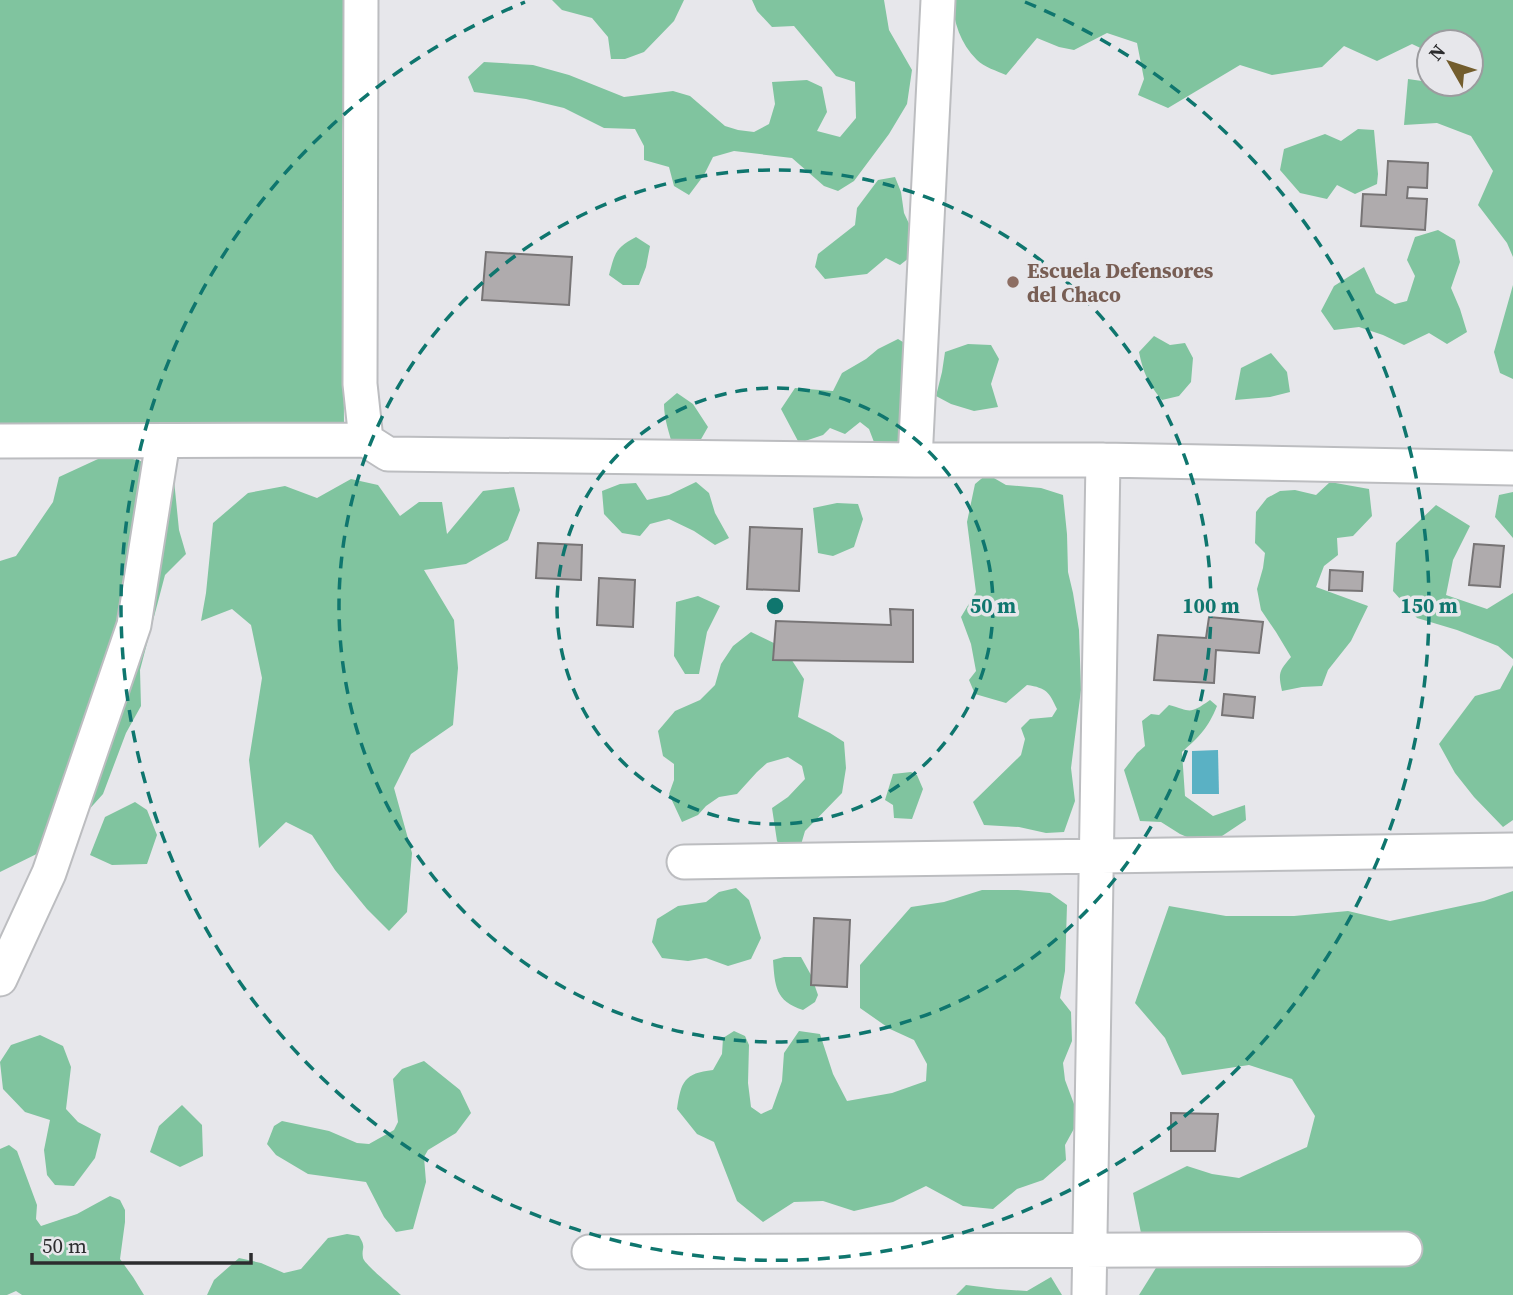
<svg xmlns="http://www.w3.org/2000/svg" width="1513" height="1295" font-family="'Source Serif 4',serif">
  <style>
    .forest { fill: #80c49f }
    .water { fill: #5ab1c4 }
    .building { fill: #afabad; stroke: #777475; stroke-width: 2 }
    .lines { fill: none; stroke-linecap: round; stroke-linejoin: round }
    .minor-casing { stroke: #bcbdc0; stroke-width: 37 }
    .minor { stroke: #fff; stroke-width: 33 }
    .ring { fill: none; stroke: #0f766e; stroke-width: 3.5; stroke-dasharray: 12 9 }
    .education-dot { fill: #8d6e63; stroke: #e7e7eb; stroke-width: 2.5 }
    .labels { text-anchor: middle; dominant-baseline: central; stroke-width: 7; stroke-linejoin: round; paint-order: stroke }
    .education-label { font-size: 21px; font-weight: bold; fill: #785e54; stroke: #e7e7eb; text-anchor: start }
    .centre { fill: #0f766e; stroke: #e7e7eb; stroke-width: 3.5 }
    .ring-label { font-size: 21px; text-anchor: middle; font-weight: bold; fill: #0f766e; stroke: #e7e7eb; stroke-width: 7; stroke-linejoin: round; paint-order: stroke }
  </style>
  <rect width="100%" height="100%" fill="#e7e7eb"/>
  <!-- forest -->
  <path class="forest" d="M0,0H347L350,17L342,132L344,426L0,428Z
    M552,0H684L674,21L644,52L625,59H611L608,37L592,18L562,10Z
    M752,0H884L889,30L912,70L907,104L889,134L854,181L838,191L824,186L792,158L734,151L713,157L704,175L689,195L674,186L669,167L644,160V146L635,129L604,128L564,108L526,99L474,92L468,77L484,62L533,65L569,75L624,97L673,91L690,96L725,126L738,130L754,132L769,124L775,104L772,82L807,80L822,87L827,112L817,131L840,137L856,118L855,82L836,76L794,26L772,27L757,11Z
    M952,0H1513V257L1507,243L1478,205L1493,171L1471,136L1437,123L1404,125L1408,79L1429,82V84H1471V42H1429V52L1412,44L1377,61L1344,46L1322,67L1272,75L1240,65L1168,108L1138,95L1144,79L1137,43L1107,33L1074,50L1059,47L1037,38L1006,75C997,71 984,67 977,60C960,43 954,23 952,0Z
    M1358,129L1374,130L1378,174L1377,184L1355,194L1337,185L1327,199L1300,193L1280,170L1284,149L1325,134L1341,141Z
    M895,177L901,192L904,213L912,230L914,254L900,265L886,258L867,274L825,279L815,267L818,254L855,225L857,208L878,180Z
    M1438,230L1455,240L1460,262L1451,288L1460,309L1467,332L1447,344L1429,333L1404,345L1383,335L1359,327L1334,330L1321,311L1334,286L1364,267L1376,293L1395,304L1407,301L1415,276L1407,260L1415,237Z
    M636,237L650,246L646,267L639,285H623L609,275C615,253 615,248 636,237Z
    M1513,285V379L1500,373L1494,352Z
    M1154,336L1170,345L1185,343L1193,358L1191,382L1179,396L1162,400C1148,384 1143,372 1139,352Z
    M898,339L911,347L908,371L901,383L905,397L926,436L877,450L869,429L860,422L845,434L830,428L823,435L799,443L781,409L795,388L833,391L842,373L866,359L878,349Z
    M968,344L991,345L999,359L991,384L998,407L974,411L951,404L936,396L942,372L945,352Z
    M1271,353L1287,372L1290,392L1270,397L1235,400L1241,368Z
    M677,393L693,404L708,427L696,448L673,447C669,432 664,419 664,404Z
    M111,453L173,470L179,530L186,554L165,575L140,670L141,706L126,733L103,794L59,843L0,872V561L16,556L53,502L59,477Z
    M987,474L1006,485L1041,488L1063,495L1067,534L1068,572L1073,593L1079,630L1081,690L1071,768L1075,801L1064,832L1046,833L1019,827L984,825L973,802L1021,755L1025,739L1021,728L1030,719L1052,717L1057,709C1049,692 1047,688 1027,685L1006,703L975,694L969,680L976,671L971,644L961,617L976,592L967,522L975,484Z
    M351,479L378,485L400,516L419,502H442L447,534L483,491L514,487L520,510L508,540L466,564L424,570L454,620L458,668L453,725L411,754L394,788L412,853L407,912L389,931L367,909L335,870L312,835L286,822L259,848L249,760L262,678L251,625L232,609L201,621L206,593L213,523L248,493L285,486L317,498Z
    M696,482L709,493L715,513L729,538L715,545L694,531L669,519L650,524L640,536L622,533L604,514L602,491L620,484L636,483L647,500L669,495Z
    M1330,482L1369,489L1372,516L1353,536L1337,538L1338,555L1324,566L1316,587L1368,606L1351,641L1328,670L1322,686L1302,687L1282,691C1278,673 1279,671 1291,657L1276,632L1261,610L1257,589L1263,568L1265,553L1255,543L1256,512L1267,498L1280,491L1295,490L1316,495Z
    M1513,492V538L1495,517L1499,495Z
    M837,503L858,504L863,519L854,547L833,556L818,553L813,508Z
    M1436,505L1470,526L1453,560L1446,595L1487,609L1513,593V659L1498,646L1457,630L1417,618L1393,591L1396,543Z
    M698,596L720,606L707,632L699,674H685L674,656L676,602Z
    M751,632L784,648L804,679L798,717L830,733L844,742L846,768L842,793L805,831L800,848L788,857L777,841L772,808L788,797L805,779L802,766L788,757L767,763L757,772L737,794L719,797L706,806L698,815L682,822L669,794L674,780V764L663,756L658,731L675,711L700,700L715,685L721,664L733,646Z
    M1513,665V820L1503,827L1474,797L1455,773L1439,744L1475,696L1500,689Z
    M1210,700L1217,706C1208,728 1200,736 1182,752L1185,796L1213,816L1245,805L1246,820L1222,836L1201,843L1180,834L1161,822L1140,821L1124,770L1137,753L1145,746L1142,721L1151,714L1159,715L1169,705C1191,711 1189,715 1210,700Z
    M911,772L917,775L923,789L912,819L894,818L893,805L885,800L893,774Z
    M135,802L147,810L157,835L147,864L112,865L90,855L105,817Z
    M736,888L749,900L761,938L751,959L728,966L706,958L688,961L662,958L652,942L657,919L678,906L706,902L719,892Z
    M982,890H1018L1050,893L1067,905L1065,971L1060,998L1071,1012L1072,1041L1063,1063L1065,1080L1074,1104L1076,1125L1065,1145L1066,1160L1043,1180L1017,1189L993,1209L963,1206L926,1186L893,1202L854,1211L823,1201L794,1202L763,1222L737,1201L714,1142L697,1134L677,1109C681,1082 684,1073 713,1070L722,1054L723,1038L734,1031L745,1036L749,1045L748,1083L751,1107L761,1114L772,1109L782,1081L784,1053L799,1031L820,1034L833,1074L847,1101L892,1093L926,1081L927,1064L914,1040L890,1029L860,1008V965L911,907L944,902Z
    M1513,891V1295H1139L1159,1263L1143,1243L1133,1193L1187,1166L1212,1174L1239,1178L1307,1147L1315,1116L1292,1079L1249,1065L1182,1075L1165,1038L1135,1003L1169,906L1226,916H1294L1348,911L1390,921L1484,901Z
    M784,957H801L811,975L818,995L815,1002L803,1010C775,1001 775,986 773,960Z
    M40,1035L63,1046L71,1067L66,1109L78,1122L101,1134L95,1158L74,1186L55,1185L47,1175L44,1150L50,1120L25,1112L3,1089L0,1062L11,1045Z
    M424,1061L460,1090L471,1113L456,1133L428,1150L424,1157L426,1182L413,1229L396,1232L384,1217L366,1182L308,1174L276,1155L267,1144L274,1126L282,1121L329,1131L357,1143L369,1144L394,1130L398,1122L393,1079L402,1069Z
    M182,1105L202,1125L203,1156L180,1167L150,1152L159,1126Z
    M9,1145L17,1151L37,1205L36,1219L41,1226L77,1214L110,1196L120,1200L125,1210V1222L120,1259L133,1277L144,1295H22L16,1291L7,1295H0V1149Z
    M347,1234L359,1236C367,1249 361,1247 363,1258C364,1264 395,1289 401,1295H207L214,1280L239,1258L261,1263L284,1273L301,1269L328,1238Z
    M1051,1277L1062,1295H956L966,1285L997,1289L1027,1291Z"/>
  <!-- water -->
  <path class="water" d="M1218,750L1219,794H1192V751Z"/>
  <!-- building -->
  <path class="building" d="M1388,161L1428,163L1427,188L1408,187L1407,198L1427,199L1425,230L1361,226L1363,194L1386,195Z
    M486,252L572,257L569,305L482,300Z
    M750,527L802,529L799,591L747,589Z
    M538,543L582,545L581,580L536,578Z
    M1474,544L1504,546L1500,587L1469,585Z
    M1330,570L1363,572L1362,591L1329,590Z
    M599,578L635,580L633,627L597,625Z
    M890,609L913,610V662L773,660L776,621L891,625Z
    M1209,617L1263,622L1259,653L1216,650L1214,683L1154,680L1158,635L1206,638Z
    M1224,694L1255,697L1253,718L1222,715Z
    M814,918L850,920L847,987L811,985Z
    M1171,1113L1218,1114L1215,1151H1171Z"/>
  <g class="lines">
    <!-- minor casing -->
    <g class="minor-casing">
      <path id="minor" d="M361,0L360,384L366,440
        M0,441L366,440L388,454L915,460H1103L1513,468
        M915,460L938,0
        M684,862L1513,850
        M0,979L49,873L134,625L163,441
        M589,1252L1405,1249
        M1089,1295L1103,460"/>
    </g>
    <!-- minor -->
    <use href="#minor" class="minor"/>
  </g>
  <!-- distance rings -->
  <g class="ring">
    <circle cx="775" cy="606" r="218"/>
    <circle cx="775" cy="606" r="436"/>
    <path d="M1025 2A654 654 0 1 1 525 2"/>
  </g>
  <!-- markers -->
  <circle class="education-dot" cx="1013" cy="282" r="7"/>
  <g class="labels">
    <!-- education labels -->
    <g class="education-label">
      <text x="1027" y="270">Escuela Defensores<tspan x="1027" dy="24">del Chaco</tspan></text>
    </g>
  </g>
  <circle cx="775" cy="606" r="10" class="centre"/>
  <g class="ring-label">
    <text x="993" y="613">50 m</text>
    <text x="1211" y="613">100 m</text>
    <text x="1429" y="613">150 m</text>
  </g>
  <!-- north arrow -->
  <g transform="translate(1450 63) rotate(309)"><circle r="33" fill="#e7e7eb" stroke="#9c9c9f" stroke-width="2"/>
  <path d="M0-5L12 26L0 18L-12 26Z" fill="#735d2d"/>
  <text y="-10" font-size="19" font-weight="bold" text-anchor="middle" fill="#2c2c2e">N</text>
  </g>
  <!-- scale -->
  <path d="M32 1253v10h219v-10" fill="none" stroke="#2c2c2e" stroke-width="3.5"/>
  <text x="42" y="1253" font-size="21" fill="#2c2c2e" stroke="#e7e7eb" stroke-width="5" paint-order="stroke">50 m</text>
</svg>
